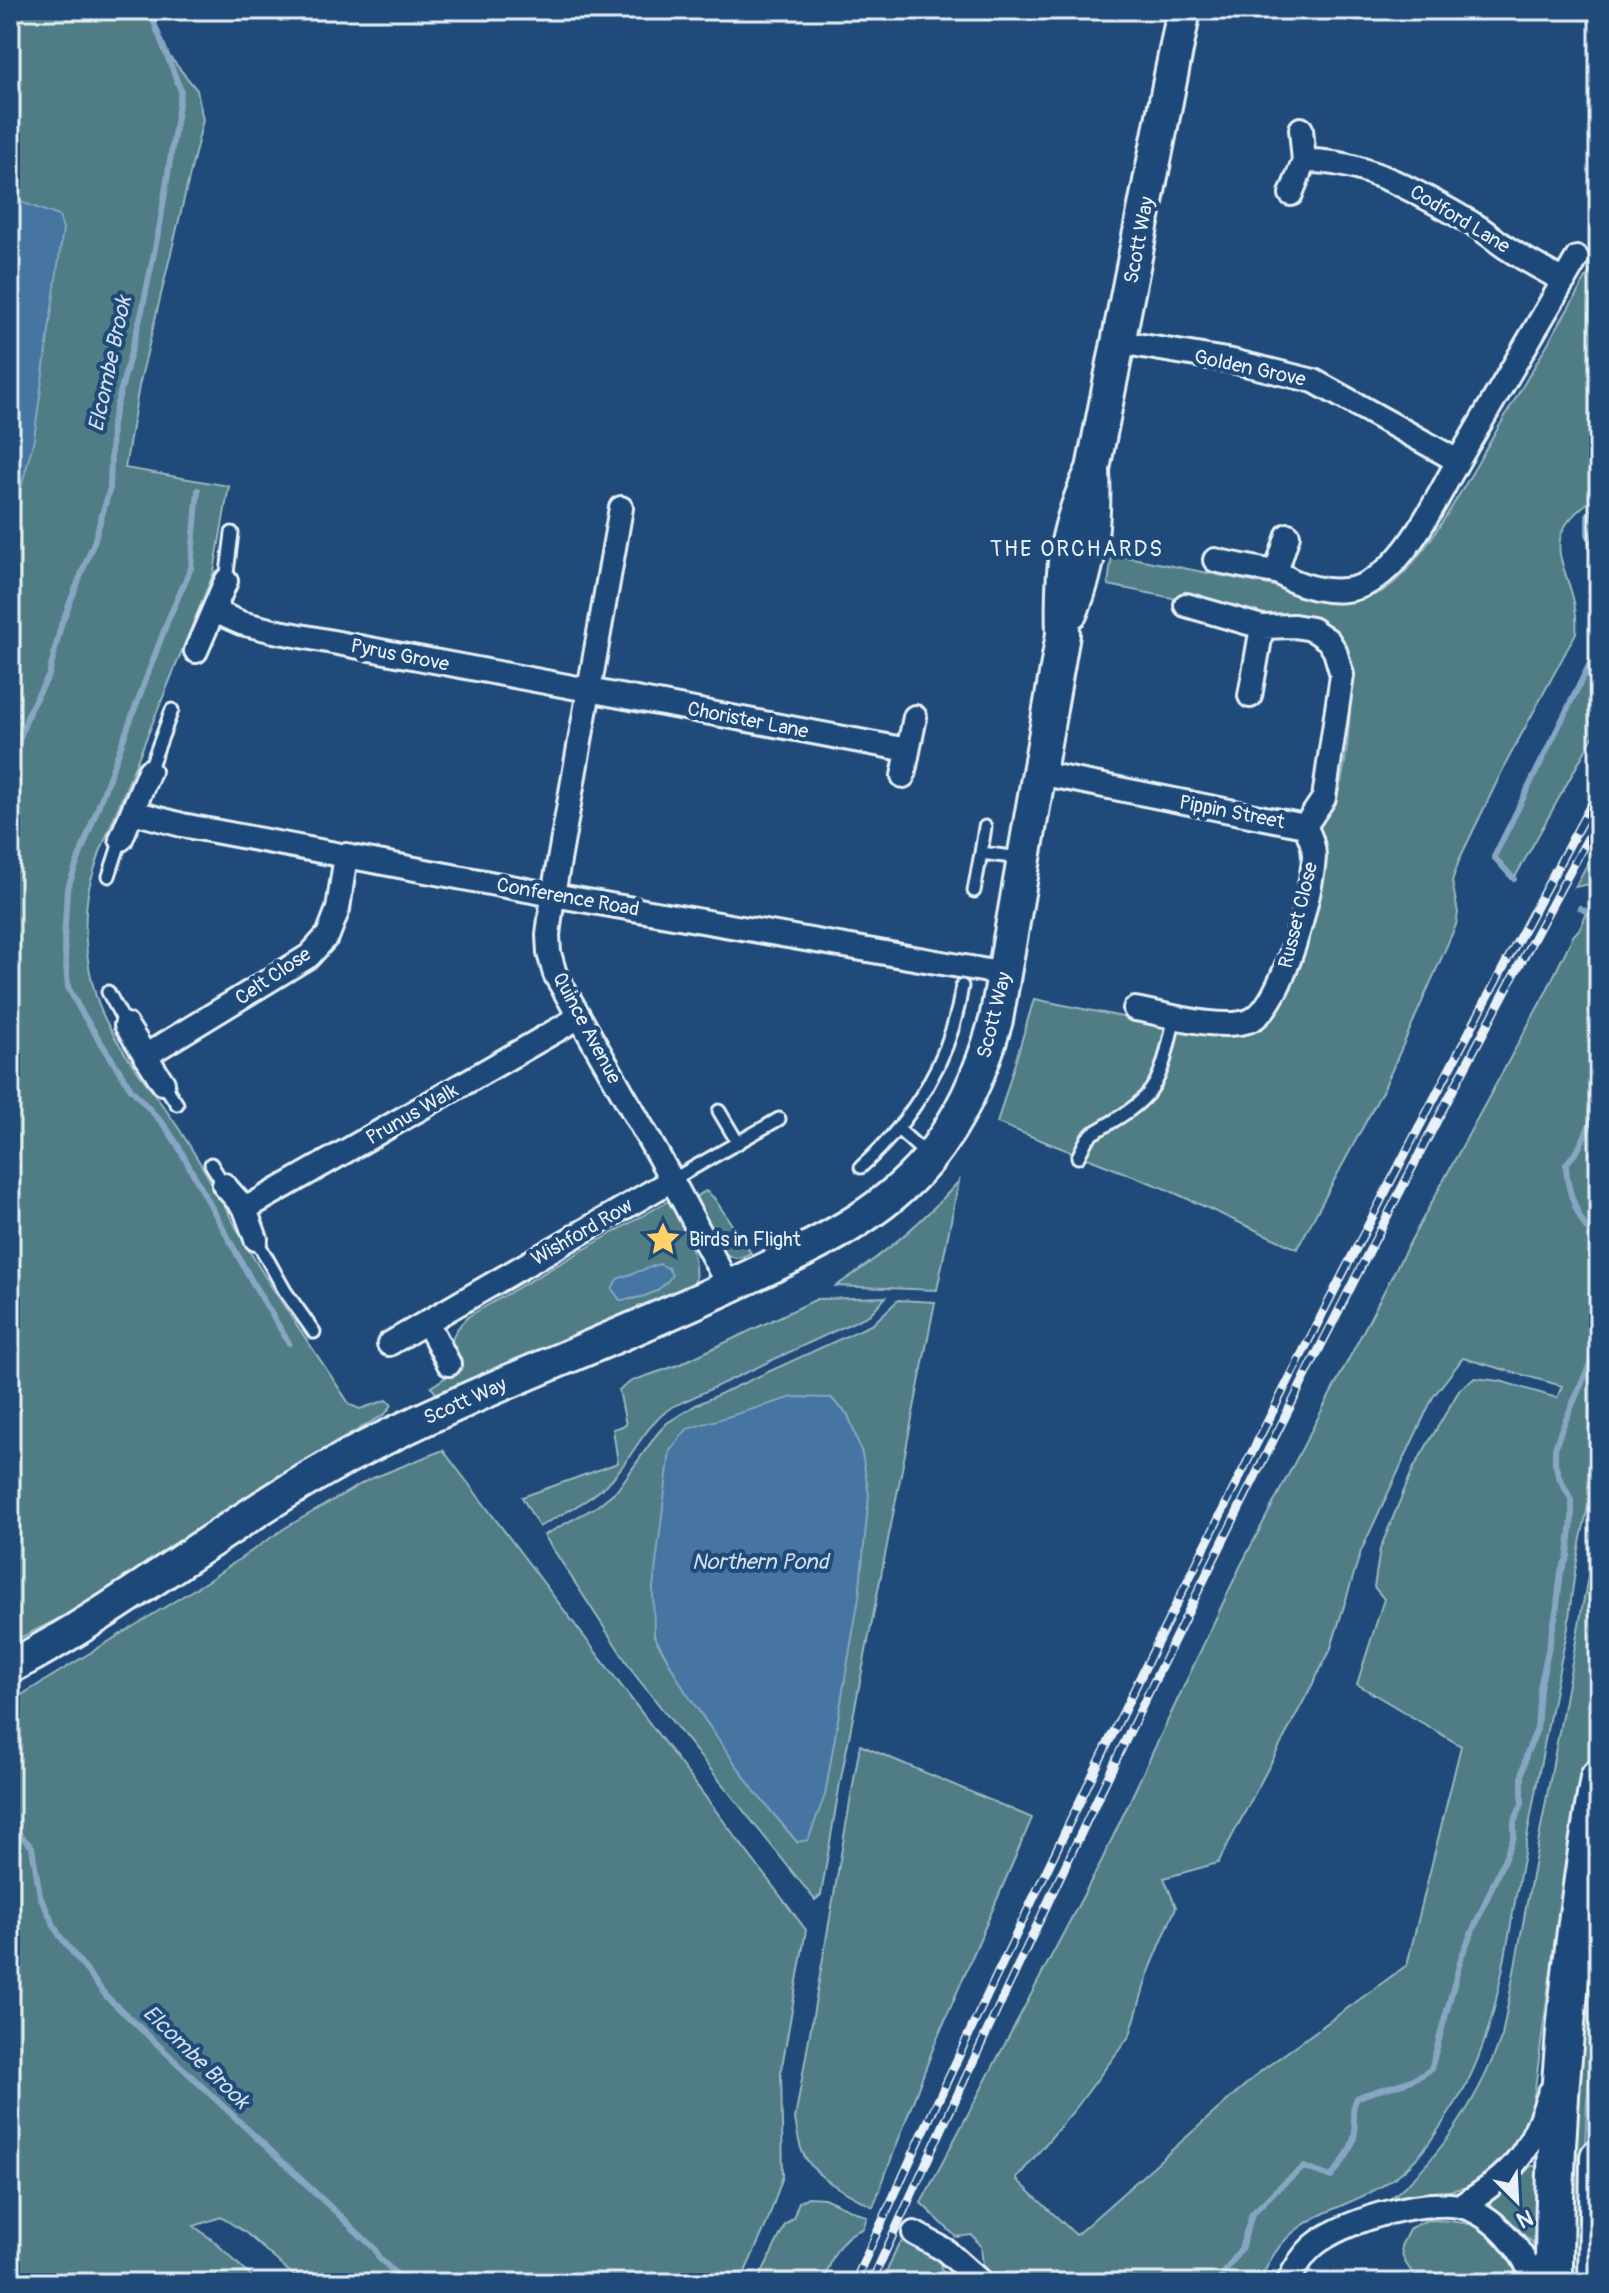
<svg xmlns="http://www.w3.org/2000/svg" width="1609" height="2293" font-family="Pangolin,sans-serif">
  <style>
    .green { fill: #507c85; stroke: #9cb6be; stroke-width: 2; fill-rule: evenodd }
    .water { fill: #4474a0; stroke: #86a6c3; stroke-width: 2 }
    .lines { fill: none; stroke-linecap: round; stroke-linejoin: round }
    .stream { stroke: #86a6c3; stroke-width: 6 }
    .lane-casing { stroke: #e8f1f8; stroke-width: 17 }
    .street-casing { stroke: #e8f1f8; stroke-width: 28 }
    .secondary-casing { stroke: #e8f1f8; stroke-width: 38 }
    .primary-casing { stroke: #e8f1f8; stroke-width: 42 }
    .lane { stroke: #1f4a7a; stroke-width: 11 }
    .street { stroke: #1f4a7a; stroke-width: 22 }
    .secondary { stroke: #1f4a7a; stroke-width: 32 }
    .primary { stroke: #1f4a7a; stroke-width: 36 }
    .rail-casing { stroke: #e8f1f8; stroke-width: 9 }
    .rail { stroke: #1f4a7a; stroke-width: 6; stroke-dasharray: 18; stroke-linecap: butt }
    .labels { text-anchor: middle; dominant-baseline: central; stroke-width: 8; stroke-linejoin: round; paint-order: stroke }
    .street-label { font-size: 20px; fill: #e8f1f8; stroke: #1f4a7a }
    .poi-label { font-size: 20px; fill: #e8f1f8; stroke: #1f4a7a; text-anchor: start }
    .water-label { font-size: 22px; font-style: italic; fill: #cfdeeb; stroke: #1f4a7a }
    .neighbourhood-label { font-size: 22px; letter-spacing: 2px; fill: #e8f1f8; stroke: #1f4a7a }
  </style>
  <rect width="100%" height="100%" fill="#1f4a7a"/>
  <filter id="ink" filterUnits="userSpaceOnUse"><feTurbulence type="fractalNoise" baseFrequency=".0125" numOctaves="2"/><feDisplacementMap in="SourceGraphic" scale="16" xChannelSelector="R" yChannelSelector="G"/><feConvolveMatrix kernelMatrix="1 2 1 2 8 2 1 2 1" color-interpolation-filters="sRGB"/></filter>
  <g filter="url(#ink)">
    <!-- green -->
    <path class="green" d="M10,10H149L165,51L197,90L203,120L139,386L125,468L229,486L214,572L100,852C96,866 90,880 88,893C82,931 87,973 100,1008C114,1044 151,1088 173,1120C202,1162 225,1208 250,1252C281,1304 317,1354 350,1405L360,1409L387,1400L392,1405L385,1414L273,1479L128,1577L60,1618L10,1643Z
      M1599,256V495C1522,544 1582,570 1576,633L1506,763L1460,858L1452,881L1458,913L1456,925L1384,1088L1297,1249L1166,1189L997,1123L1034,999L1211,1035H1229L1262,1025L1320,827C1325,818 1332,809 1336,800C1348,765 1352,702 1350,664L1282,620L1108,585L1112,554L1334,598C1349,598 1367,600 1381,592C1420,571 1470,475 1494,435C1529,375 1564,316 1599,256Z
      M1599,506V598V565L1588,534V515Z
      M1599,645V726L1514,879L1494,857Z
      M1599,842V882L1575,887Z
      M1599,883V1464C1584,1517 1573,1572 1568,1628C1548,1717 1533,1806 1516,1896C1503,1966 1494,2043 1455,2104C1440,2127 1425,2153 1403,2171C1350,2216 1288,2204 1260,2283H999L983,2266L981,2246L972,2235L956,2237L921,2203L1102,1860L1240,1567L1403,1255L1545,994L1573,936L1581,927ZM1463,1358L1562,1386L1557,1398L1500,1381L1475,1378L1460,1389L1413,1469L1380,1549L1374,1587L1384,1599L1357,1684L1461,1746L1407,1965L1261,2071L1076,2235L1016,2179L1076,2108L1130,2035L1148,1974L1176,1907L1164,1878L1218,1863L1330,1651L1361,1551L1433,1397Z
      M959,1181L937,1290L836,1286C882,1256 922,1223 959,1181Z
      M706,1191L714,1198L751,1253C745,1256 739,1259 732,1257C717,1253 699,1213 691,1199Z
      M668,1201C686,1231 698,1249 695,1286L442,1401L431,1387L458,1369C449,1343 448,1335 469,1316Z
      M886,1297L869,1315L672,1407C642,1428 635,1454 612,1479C593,1500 563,1513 539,1527L522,1497L618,1463L613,1429L626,1425L619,1390L632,1381L678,1365L817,1299Z
      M898,1300L935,1302L840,1783L821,1895L815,1900L635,1675L544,1535L596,1507L618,1489L657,1434L667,1423L696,1405L873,1324ZM831,1398L848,1415L862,1454L797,1842C743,1778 695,1710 654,1636Z
      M443,1450L806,1930L781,2072L783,2176L767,2223L740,2283H302L246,2233L221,2217L194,2226L215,2242L258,2283H151L143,2276L134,2283H10V1702L209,1580L285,1528L368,1480Z
      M1599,1518V1711L1549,1984L1531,2118L1503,2165L1472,2186L1382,2205C1439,2162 1477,2102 1502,2036Z
      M860,1745L1032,1818L936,2041L873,2207C846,2192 815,2180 802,2151C798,2141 797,2129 795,2119Z
      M1599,1854V1970L1587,2104L1579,2283H1566L1570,2133Z
      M1531,2166H1539L1541,2240L1533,2243L1502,2215L1486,2208L1484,2203L1511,2187Z
      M808,2197L824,2198L867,2217L863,2229C839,2235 830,2261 824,2283H757L785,2225L793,2218L799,2202Z
      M1427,2220C1448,2220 1484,2223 1500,2238C1511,2249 1517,2270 1524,2283H1428C1412,2275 1402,2264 1401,2246L1410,2228Z
      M906,2237L940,2255L941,2270L960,2283H882L897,2247Z"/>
    <!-- water -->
    <path class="water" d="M10,198L59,216L63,229L34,439L10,529Z
      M659,1264L668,1268L672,1275C660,1294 641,1299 620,1300L612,1289L617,1279Z
      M793,1397L831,1398L848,1415L862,1454L869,1495L859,1597L825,1795L808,1840L797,1842L755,1792L685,1691L654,1635L653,1588L670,1451L687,1429Z"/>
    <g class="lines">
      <!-- stream -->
      <path class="stream" d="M198,490L191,568L168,620L67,890L64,941L68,987L82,1013L131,1089L165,1126L177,1144L254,1285L289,1343
        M1599,506L1588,515V534L1599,565V598
        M10,766L30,709L49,675L61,625L94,542L110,488L112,423L142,311L160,224L181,91L149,10
        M1514,879L1494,857L1599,645
        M1580,908L1599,919
        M1599,1105L1578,1150L1566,1164C1566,1190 1580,1226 1599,1243
        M10,1825L32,1847L40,1896L59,1935L106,1996L375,2249L379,2258L406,2283
        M1217,2283L1241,2249L1252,2214L1277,2189L1304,2167L1331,2177C1341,2166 1355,2145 1355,2130C1354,2116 1350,2113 1357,2098C1381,2087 1409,2086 1431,2069L1462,1955L1514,1837V1822L1522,1804V1775L1526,1755L1537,1729L1540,1688L1556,1613L1561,1572L1568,1556L1572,1519V1501L1559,1477L1555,1463V1449L1560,1433L1599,1343"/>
      <!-- lane casing -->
      <g class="lane-casing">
        <path id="lane" d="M226,581L232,533
          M149,771L172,710
          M981,853L985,827
          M109,876L121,839
          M974,891L981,853L1020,858
          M108,992L126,1025
          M163,1083L177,1104
          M719,1111L738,1143
          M898,1129L929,1157
          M1078,1157L1087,1139L1093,1133C1158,1096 1159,1088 1175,1016
          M211,1164L224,1185
          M861,1167C914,1119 952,1057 962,986
          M672,1180L779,1119
          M256,1239L285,1291L314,1332"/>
      </g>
      <!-- street casing -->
      <g class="street-casing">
        <path id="street" d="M1304,161C1365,159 1424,196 1475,225C1487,232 1498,243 1510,250C1527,261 1546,271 1564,281
          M1291,194L1304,161L1301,129
          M1119,342L1232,361L1314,381L1458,461L1577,258
          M621,508L553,895L548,935L549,953L555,974L672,1180L729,1287
          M1215,560C1234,565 1255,568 1275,572C1280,573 1286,577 1291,580C1307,587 1327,592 1345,590C1398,586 1435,501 1458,461
          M1276,572L1288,535
          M214,611L241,623L274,631L908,750
          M196,651L226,581
          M1250,696L1262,627
          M1039,773L1305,826L1324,798L1342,675L1335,651L1328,640L1312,629L1294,626L1262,627L1186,605
          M903,776L915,717
          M133,812L182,825L553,895L1005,974
          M121,839L149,771
          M1135,1009C1166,1014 1223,1032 1251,1020C1283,1006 1313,889 1314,856C1314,845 1310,836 1305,826
          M126,1025L163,1083
          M145,1056L309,956L328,935L338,909L346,855
          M224,1185L245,1209L256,1239
          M245,1209L578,1018
          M427,1322L449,1364
          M389,1344L672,1180
          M1460,2206C1514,2175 1531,2150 1550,2092
          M914,2233L945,2250L982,2283
          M1288,2283C1294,2270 1301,2257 1312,2247C1341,2221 1420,2199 1459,2206C1493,2213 1525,2251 1534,2283"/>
      </g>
      <!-- secondary casing -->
      <g class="secondary-casing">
        <path id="secondary" d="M1071,612C1091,565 1095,520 1093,469L1184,10
          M10,1667C129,1605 232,1518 351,1455C475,1390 607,1344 734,1284C804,1251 876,1221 927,1161C961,1119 982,1071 996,1020L1063,634C1061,567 1065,530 1093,469"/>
      </g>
      <!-- primary casing -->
      <g class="primary-casing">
        <path id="primary" d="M1554,2283C1553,2114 1570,1944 1599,1778
          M1597,2283L1599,2157"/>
      </g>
      <!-- lane -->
      <use href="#lane" class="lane"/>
      <!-- street -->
      <use href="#street" class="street"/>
      <!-- secondary -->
      <use href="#secondary" class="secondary"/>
      <!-- primary -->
      <use href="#primary" class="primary"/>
      <!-- rail casing -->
      <g class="rail-casing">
        <path id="rail" d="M854,2283C1084,1777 1333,1279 1599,790
          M871,2283C1097,1787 1337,1296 1599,818"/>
      </g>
      <!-- rail -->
      <use href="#rail" class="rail"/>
    </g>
  </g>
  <!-- icons -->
  <defs>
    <g id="sight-bare" transform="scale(2.76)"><path d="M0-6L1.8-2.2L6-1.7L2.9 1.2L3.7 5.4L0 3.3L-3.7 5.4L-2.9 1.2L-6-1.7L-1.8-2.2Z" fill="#ffd166" stroke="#1f4a7a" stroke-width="2.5" paint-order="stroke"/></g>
  </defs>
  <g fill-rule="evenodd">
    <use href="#sight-bare" x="663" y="1239"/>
  </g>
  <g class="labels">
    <!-- street labels -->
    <g class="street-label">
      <text transform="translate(1460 219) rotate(31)">Codford Lane</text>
      <text transform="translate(1139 240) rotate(-79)">Scott Way</text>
      <text transform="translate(1250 368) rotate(12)">Golden Grove</text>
      <text transform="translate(400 655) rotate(11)">Pyrus Grove</text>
      <text transform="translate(748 720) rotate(11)">Chorister Lane</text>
      <text transform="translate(1232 812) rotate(11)">Pippin Street</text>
      <text transform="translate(568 897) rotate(10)">Conference Road</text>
      <text transform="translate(1298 915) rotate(-76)">Russet Close</text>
      <text transform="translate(273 976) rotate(-34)">Celt Close</text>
      <text transform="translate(994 1015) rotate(-76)">Scott Way</text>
      <text transform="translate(587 1028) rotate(62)">Quince Avenue</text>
      <text transform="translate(412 1114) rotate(-30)">Prunus Walk</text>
      <text transform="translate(582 1232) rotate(-30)">Wishford Row</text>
      <text transform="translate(465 1401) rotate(-24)">Scott Way</text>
    </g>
    <!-- poi labels -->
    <g class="poi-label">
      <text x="689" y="1239">Birds in Flight</text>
    </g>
    <!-- water labels -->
    <g class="water-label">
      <text transform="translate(110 364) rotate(-78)">Elcombe Brook</text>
      <text x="760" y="1562">Northern Pond</text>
      <text transform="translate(196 2057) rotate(44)">Elcombe Brook</text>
    </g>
    <!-- neighbourhood labels -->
    <g class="neighbourhood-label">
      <text x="1077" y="549">THE ORCHARDS</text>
    </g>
  </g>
  <!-- margin -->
  <rect width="1609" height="2293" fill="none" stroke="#1f4a7a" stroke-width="40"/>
  <rect x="20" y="20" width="1569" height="2253" fill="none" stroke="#e8f1f8" stroke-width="3" filter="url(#ink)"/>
  <!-- north arrow -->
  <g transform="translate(1517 2201) rotate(156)" stroke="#1f4a7a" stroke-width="6" paint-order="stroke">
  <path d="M0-6L14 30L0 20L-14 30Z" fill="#e8f1f8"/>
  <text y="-12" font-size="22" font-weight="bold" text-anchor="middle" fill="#e8f1f8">N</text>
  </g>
</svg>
